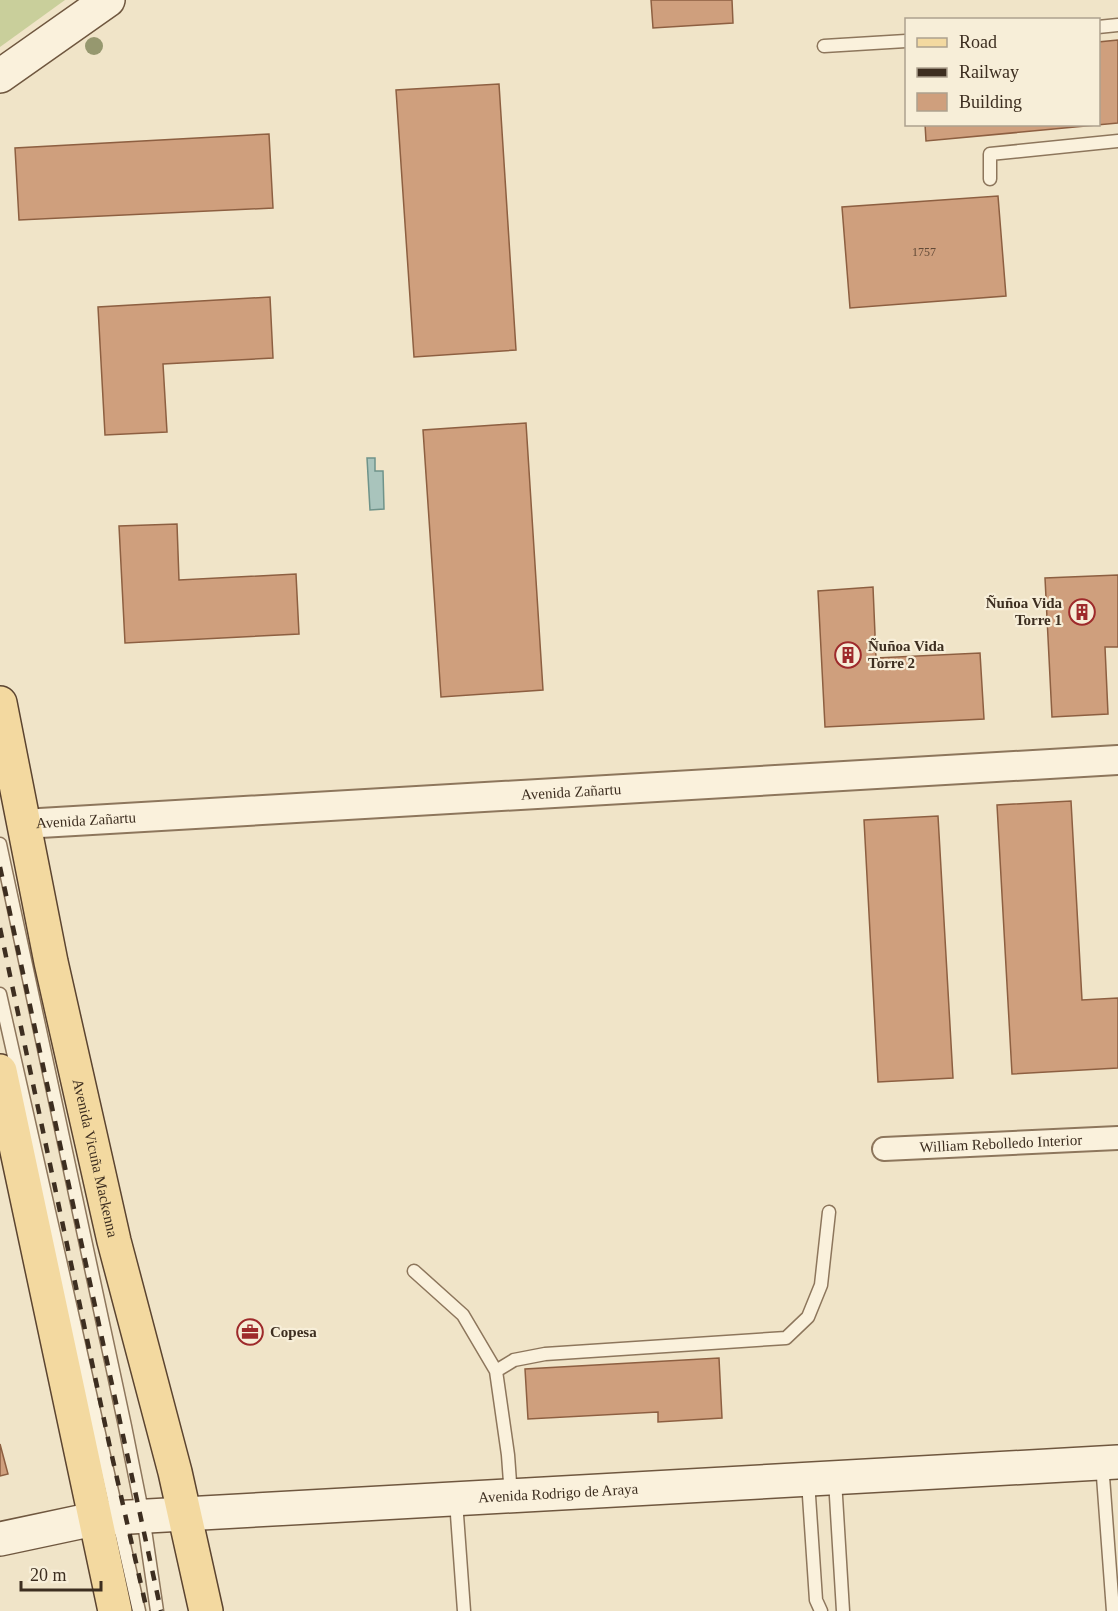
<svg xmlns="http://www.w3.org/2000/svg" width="1118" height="1611" font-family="'Times New Roman',serif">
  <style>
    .green { fill: #c9cf9b }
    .water { fill: #a9c4bc; stroke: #6f938a; stroke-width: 1.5 }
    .building { fill: #cf9f7d; stroke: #8d5f41; stroke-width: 1.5 }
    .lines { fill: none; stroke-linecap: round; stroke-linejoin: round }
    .service-casing { stroke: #8d765c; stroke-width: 15 }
    .minor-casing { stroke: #8d765c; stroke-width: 26 }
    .tertiary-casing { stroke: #8d765c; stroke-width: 32 }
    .secondary-casing { stroke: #6f573f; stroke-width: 36 }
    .primary-casing { stroke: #5b4430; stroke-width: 36 }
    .service { stroke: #faf1dc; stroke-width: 12 }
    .minor { stroke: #faf1dc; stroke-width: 22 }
    .tertiary { stroke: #faf1dc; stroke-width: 28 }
    .secondary { stroke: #faf1dc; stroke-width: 33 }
    .primary { stroke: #f3d9a0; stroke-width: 33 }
    .rail { stroke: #3d2e20; stroke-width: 4.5; stroke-dasharray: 10 10; stroke-linecap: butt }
    .tree { fill: #96986f }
    .labels { text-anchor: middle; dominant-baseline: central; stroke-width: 4.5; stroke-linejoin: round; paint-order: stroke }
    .number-label { font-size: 12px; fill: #624a37 }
    .poi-label { font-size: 15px; font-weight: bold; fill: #3d2e20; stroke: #f7eed8; text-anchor: start }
    .street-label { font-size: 15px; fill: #3d2e20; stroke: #f7eed8 }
  </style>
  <rect width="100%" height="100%" fill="#f0e4c8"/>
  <!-- green -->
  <path class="green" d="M0,0H65L0,47Z"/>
  <!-- water -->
  <path class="water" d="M367,458H375V471H383L384,509L370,510Z"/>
  <!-- building -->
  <path class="building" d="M651,0H732L733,23L653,28Z
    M1118,40V123L926,141L925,124H1098V42Z
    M499,84L516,350L414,357L396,90Z
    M269,134L273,208L19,220L15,148Z
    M998,196L1006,296L850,308L842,207Z
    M270,297L273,358L163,364L167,432L105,435L98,307Z
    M526,423L543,690L441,697L423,430Z
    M177,524L179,580L296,574L299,634L125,643L119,526Z
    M1118,575V647H1105L1108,714L1052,717L1045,578Z
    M873,587L876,658L980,653L984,719L825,727L818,591Z
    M1071,801L1082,1000L1118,998V1068L1012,1074L997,805Z
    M938,816L953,1078L878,1082L864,820Z
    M719,1358L722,1418L658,1422V1412L528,1419L525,1369Z
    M0,1444L8,1474L0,1476Z"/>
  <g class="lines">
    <!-- service casing -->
    <g class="service-casing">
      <path id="service" d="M1098,27L1118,25
        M824,46L906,41
        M990,179V154L1118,141
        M0,844L125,1426L143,1516L157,1611
        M0,994L139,1611
        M414,1271L463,1315L496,1371L508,1455L511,1496
        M496,1371L514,1360L545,1354L786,1338L808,1317L821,1285L829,1212
        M1102,1463L1113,1611
        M835,1480L843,1611
        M808,1481L816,1600L821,1611
        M456,1501L464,1611"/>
    </g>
    <!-- minor casing -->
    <g class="minor-casing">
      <g id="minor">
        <path id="s1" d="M884,1149L1118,1138"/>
      </g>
    </g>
    <!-- tertiary casing -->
    <g class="tertiary-casing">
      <g id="tertiary">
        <path id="s2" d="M23,824L1118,760"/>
      </g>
    </g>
    <!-- secondary casing -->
    <g class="secondary-casing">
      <g id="secondary">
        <path d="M0,76L108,0"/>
        <path id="s3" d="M0,1539L94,1519L1118,1462"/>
      </g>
    </g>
    <!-- primary casing -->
    <g class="primary-casing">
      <g id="primary">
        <path id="s4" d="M0,703L51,962L89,1130L114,1241L175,1472L206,1611"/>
        <path d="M0,1071L115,1611"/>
      </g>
    </g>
    <!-- service -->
    <use href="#service" class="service"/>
    <!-- minor -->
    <use href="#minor" class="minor"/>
    <!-- tertiary -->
    <use href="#tertiary" class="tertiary"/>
    <!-- secondary -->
    <use href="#secondary" class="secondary"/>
    <!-- primary -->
    <use href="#primary" class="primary"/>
    <!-- rail -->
    <path class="rail" d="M0,867L161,1611
      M0,928L109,1443L147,1611"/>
  </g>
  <!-- trees -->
  <circle class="tree" cx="94" cy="46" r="9"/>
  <!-- icons -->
  <defs>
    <g id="building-ring" transform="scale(1.35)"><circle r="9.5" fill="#f7eed8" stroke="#9e2a2b" stroke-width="1.5"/><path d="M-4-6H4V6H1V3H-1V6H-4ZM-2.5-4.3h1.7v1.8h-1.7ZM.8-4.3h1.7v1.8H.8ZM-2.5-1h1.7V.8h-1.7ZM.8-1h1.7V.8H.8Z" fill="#9e2a2b"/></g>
    <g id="office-ring" transform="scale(1.35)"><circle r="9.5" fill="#f7eed8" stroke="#9e2a2b" stroke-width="1.5"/><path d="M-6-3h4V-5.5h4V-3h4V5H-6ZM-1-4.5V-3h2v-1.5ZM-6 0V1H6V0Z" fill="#9e2a2b"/></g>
  </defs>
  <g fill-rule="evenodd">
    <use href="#building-ring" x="1082" y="612"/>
    <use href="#building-ring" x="848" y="655"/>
    <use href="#office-ring" x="250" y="1332"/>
  </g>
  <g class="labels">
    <!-- number labels -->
    <g class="number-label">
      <text x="924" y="252">1757</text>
    </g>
    <!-- poi labels -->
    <g class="poi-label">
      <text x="1062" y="603" text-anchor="end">Ñuñoa Vida<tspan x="1062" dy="17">Torre 1</tspan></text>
      <text x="868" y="646">Ñuñoa Vida<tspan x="868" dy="17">Torre 2</tspan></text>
      <text x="270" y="1332">Copesa</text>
    </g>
    <!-- street labels -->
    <g class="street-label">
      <text stroke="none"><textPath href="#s2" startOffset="549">Avenida Zañartu</textPath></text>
      <text stroke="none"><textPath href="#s2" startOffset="63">Avenida Zañartu</textPath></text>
      <text stroke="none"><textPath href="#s1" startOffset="117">William Rebolledo Interior</textPath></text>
      <text stroke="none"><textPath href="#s4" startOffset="465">Avenida Vicuña Mackenna</textPath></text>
      <text stroke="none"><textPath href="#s3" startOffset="561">Avenida Rodrigo de Araya</textPath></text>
    </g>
  </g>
  <!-- legend -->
  <rect x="905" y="18" width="195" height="108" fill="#f7eed8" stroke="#ada18e" stroke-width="1.5"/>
  <rect x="917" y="38" width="30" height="9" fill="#f3d9a0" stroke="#ada18e" stroke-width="1.5"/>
  <text x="959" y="48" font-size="18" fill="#3d2e20">Road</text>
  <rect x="917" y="68" width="30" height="9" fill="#3d2e20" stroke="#ada18e" stroke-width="1.5"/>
  <text x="959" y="78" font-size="18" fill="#3d2e20">Railway</text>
  <rect x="917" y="93" width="30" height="18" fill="#cf9f7d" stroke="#ada18e" stroke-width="1.5"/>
  <text x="959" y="108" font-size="18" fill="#3d2e20">Building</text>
  <!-- scale -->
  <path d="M21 1581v9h80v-9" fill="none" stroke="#3d2e20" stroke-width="3"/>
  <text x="30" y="1581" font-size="18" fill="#3d2e20" stroke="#f7eed8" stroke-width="4.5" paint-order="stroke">20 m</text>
</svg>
